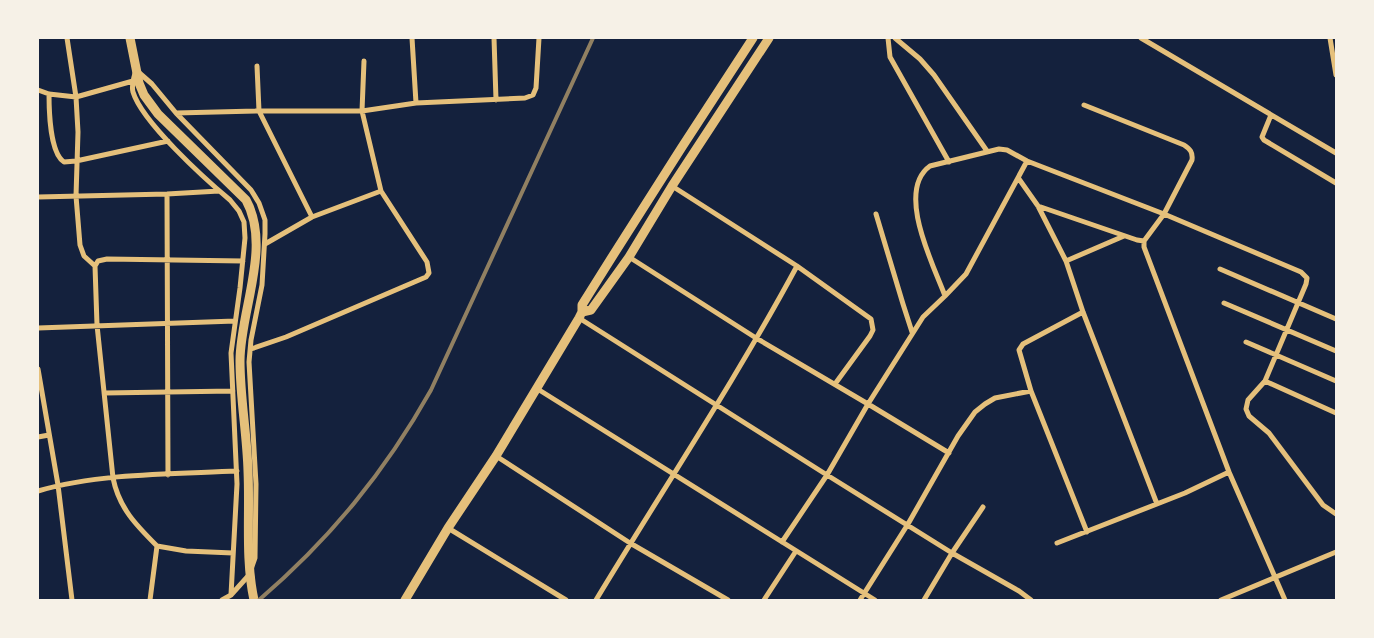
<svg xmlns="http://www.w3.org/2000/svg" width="1374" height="638" font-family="Overpass,sans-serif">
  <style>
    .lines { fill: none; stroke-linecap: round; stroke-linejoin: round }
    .minor { stroke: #e5c07b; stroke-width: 5 }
    .tertiary { stroke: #e5c07b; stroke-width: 9 }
    .rail { stroke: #918062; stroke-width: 4 }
  </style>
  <rect width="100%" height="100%" fill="#14213d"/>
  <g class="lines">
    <!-- minor -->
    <path class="minor" d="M67,38L76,97L78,132L76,196L80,245L84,256L95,266
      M412,38L416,103
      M494,38L496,100
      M888,38L890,57L949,162
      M895,38L920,59L934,75L987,151
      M1141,38L1336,153
      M1330,38L1336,75
      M257,66L259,111L312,217L381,191L362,111L364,61
      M38,90L49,94L76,97L133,81
      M49,94C49,110 50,153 64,162L76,161L168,141
      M1084,105L1184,145C1190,149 1193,152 1192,160L1164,214L1144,241V247L1229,472
      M176,113L259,111H362L416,103L525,98L533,95L536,88L539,38
      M1271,115L1262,137L1264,140L1336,183
      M1019,179L1038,206L1066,261L1083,312L1157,504
      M672,186L797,266L871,319L873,330L870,336L835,384
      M167,194L168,475
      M38,197L167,194L219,191
      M1038,206L1137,240L1144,241
      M876,214L903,304L912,332
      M265,244L312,217
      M629,257L756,338L868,404L827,475L782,542
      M1066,261L1124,236
      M1220,269L1336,319
      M945,296C934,266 895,191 930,166L999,149L1007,150L1027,161L1164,214L1301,272L1307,278L1306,284L1265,381L1248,400L1246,409L1249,416L1269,433L1323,505L1336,514
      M1224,303L1336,351
      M1083,312L1023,344L1019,350L1031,391L1087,532
      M579,318L827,475L952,553L1019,591L1031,600
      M38,328L235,321
      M1246,342L1336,381
      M251,349L286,337L426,277L429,273L427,262L381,191
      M38,369L58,485L72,600
      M1265,381L1336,413
      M536,388L875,600
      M104,393L233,391
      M38,437L49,435
      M949,453L868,404L923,317L945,296L966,274L1027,161
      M496,456L630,543L728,600
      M38,491C99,473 173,474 237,471
      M448,528L566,600
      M1057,543L1185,493L1229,472L1285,600
      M157,546L186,551L233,553
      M150,600L157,546C136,525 119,508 113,478L97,325L95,266L98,261L107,259L243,261
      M222,600L231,595L249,575L255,558L256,484L249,362L251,340L262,285L265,234V220L259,203L251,190L176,113L152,84L136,70C134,77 131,85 133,92C142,122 205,179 230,200L239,211L244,222L245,238L240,288L231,353L237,484L231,595
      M596,600C663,489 735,381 797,266
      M764,600L796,551
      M860,600L908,524L958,436L975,412L985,404L995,398L1031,391
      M924,600L952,553L983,507
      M1221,600L1336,552"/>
    <!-- tertiary -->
    <path class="tertiary" d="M130,38L139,83L144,95L158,114L246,200C272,247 240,311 240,361C240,398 247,434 248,471C250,514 245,558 254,600
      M582,312L591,310L629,257L672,186L769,38
      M405,600L448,528L496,456L579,318L582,312V305C638,215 695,126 753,38"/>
    <!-- rail -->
    <path class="rail" d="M259,600C330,539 385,472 431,390L593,38"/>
  </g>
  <!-- border -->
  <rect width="1374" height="638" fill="none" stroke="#f6f1e7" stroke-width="78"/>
</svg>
